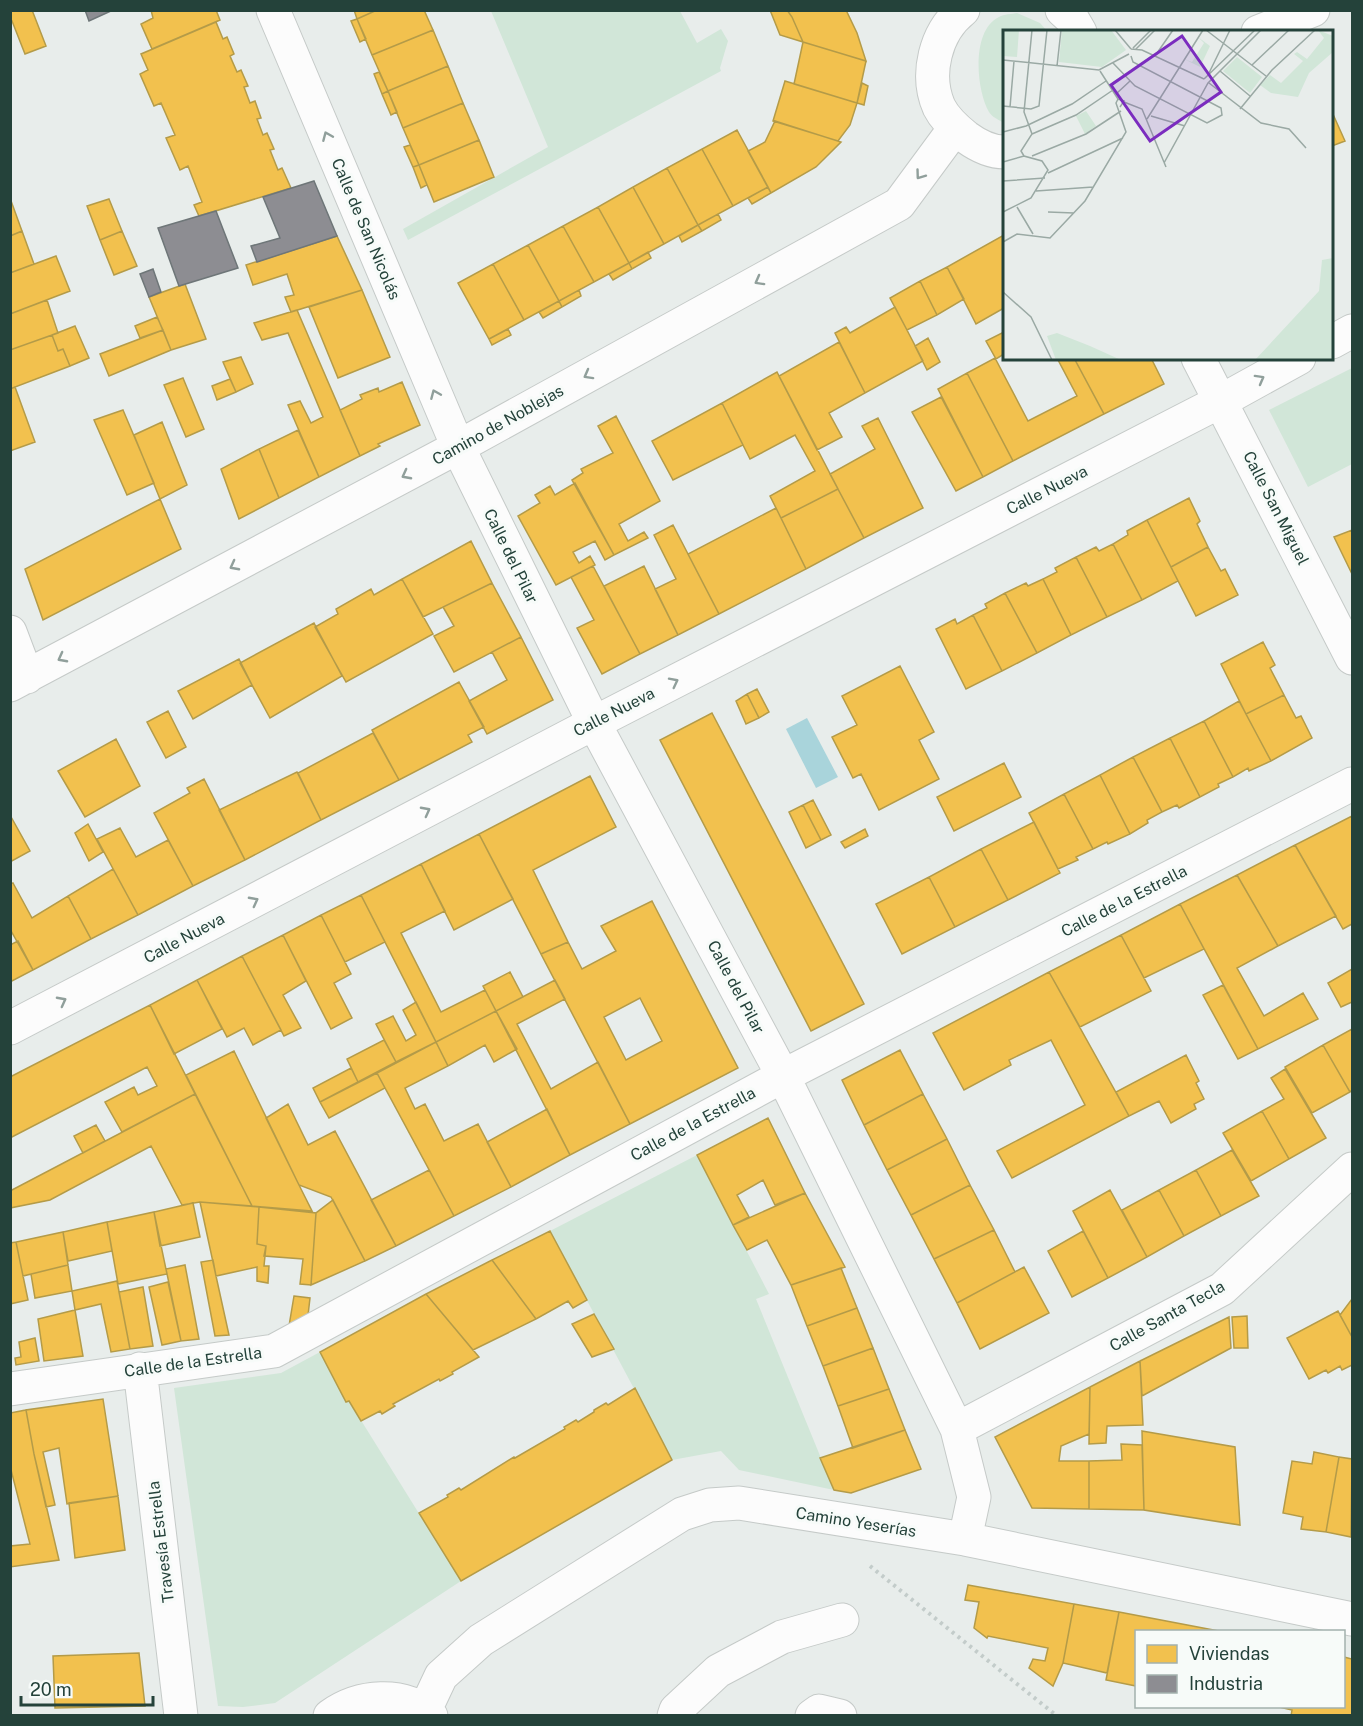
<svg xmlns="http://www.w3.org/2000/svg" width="1363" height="1726" font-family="'Public Sans',sans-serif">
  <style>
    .green { fill: #d1e6d8 }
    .water { fill: #a9d4db }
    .homes { fill: #f2c14e; stroke: #b49b48; stroke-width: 1.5; fill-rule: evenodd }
    .industry { fill: #8d8d92; stroke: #6e7678; stroke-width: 1.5 }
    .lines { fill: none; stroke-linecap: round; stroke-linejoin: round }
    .minor-casing { stroke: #c5cac8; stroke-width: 35 }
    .path { stroke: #c3ccca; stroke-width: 4; stroke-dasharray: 3 4.5; stroke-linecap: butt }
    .minor { stroke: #fcfcfc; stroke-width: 33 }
    .oneway { stroke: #909f9b }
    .labels { text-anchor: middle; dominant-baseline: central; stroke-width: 6; stroke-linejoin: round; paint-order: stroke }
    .street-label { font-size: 16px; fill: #24423a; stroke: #f7fbf9 }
    .inset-road { fill: none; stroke: #9aa9a4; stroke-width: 1.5 }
    .view { fill: #7b2cbf; fill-opacity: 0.15; stroke: #7b2cbf; stroke-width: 3 }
    .inset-edge { fill: none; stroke: #24423a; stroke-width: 3 }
  </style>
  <rect width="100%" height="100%" fill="#e8edeb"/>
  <!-- green -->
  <path class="green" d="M491,11H680L697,43L721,29L728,41L720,68L721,71L408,240L403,229L548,147Z
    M1017,13L1040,23L1047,31L1004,32V123C999,120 992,117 989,112C976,90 971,30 999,17C1004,14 1012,14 1017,13Z
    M1352,368V464L1308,487L1269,410Z
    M697,1155L769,1294L756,1299L834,1490L739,1470L721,1451L672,1460L550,1231Z
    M320,1352L346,1402L349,1401L461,1581L275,1703L243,1707L218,1706L174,1388L281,1373Z"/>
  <!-- water -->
  <path class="water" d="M807,718L838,777L816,788L786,729Z"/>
  <!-- homes -->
  <path class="homes" d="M10,10H32L46,46L25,54L12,21L10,22Z
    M151,10H216L220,20L152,49L141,24L153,18Z
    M354,10H377L357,19Z
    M377,10H424L433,30L372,55L357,19Z
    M770,10H787L792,17L803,42L780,35Z
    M787,10H846L857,33L866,61L803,42L792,17Z
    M357,19L366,39L360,42L351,21Z
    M216,22L223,39L227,37L234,54L230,56L237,72L241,70L248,86L244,87L250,103L255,101L261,118L257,119L263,135L267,133L274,149L270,150L278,170L282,168L291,188L199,216L194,205L202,202L188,166L180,170L166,138L175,135L161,103L154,106L140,74L148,70L141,54Z
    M433,30L448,66L388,91L372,55Z
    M803,42L866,61L857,103L794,84Z
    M448,66L463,103L403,128L388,91Z
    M379,72L388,91L382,94L374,74Z
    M785,81L857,103L850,125L838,141L773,121Z
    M862,83L868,86L864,105L857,103Z
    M388,91L397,112L391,115L382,94Z
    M463,103L479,140L419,165L403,128Z
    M1332,112L1345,141L1332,146Z
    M775,121L841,142L816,167L771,193L748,151L765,142Z
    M737,130L768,187L733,206L702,149Z
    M479,140L494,177L434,202L419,165Z
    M410,145L419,165L413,167L404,147Z
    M702,149L733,206L698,225L667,168Z
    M419,165L427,185L421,188L413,167Z
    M667,168L698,225L664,244L633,187Z
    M633,187L664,244L629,263L598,207Z
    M768,187L771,193L752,204L748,198Z
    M10,198L22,231L10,236Z
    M109,199L122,231L100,240L87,206Z
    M598,207L629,263L594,282L563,226Z
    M718,214L721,220L702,231L698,225Z
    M698,225L702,231L682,242L679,236Z
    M563,226L594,282L559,301L528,245Z
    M22,231L34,264L10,273V236Z
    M122,231L137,266L114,275L100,240Z
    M1004,235V308L976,324L947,267Z
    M337,236L362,290L291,312L285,297L294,295L287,274L253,285L246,265Z
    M528,245L559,301L524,320L493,264Z
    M648,252L651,258L632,269L629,263Z
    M56,256L70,291L10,314V273Z
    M629,263L632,269L613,280L609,274Z
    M493,264L524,320L489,339L458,283Z
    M947,267L964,299L937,315L920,281Z
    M920,281L937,315L907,330L890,298Z
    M185,284L206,339L171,350L149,297Z
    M362,290L390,357L338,378L309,307Z
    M579,290L581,296L562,307L559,301Z
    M47,300L58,333L10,350V314Z
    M559,301L562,307L543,318L539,312Z
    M895,307L923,361L865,393L835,333L846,327L850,333Z
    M297,310L360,456L319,477L288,405L300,401L311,423L323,417L288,333L262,340L254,323Z
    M157,317L163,330L140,338L135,326Z
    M75,326L89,358L70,366L63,349L58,351L52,335Z
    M508,329L511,335L492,345L489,339Z
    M163,330L171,350L109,376L100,354Z
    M1004,332V354L996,359L986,341Z
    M52,335L58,351L63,349L70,366L10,389V350Z
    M928,338L940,362L927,370L915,346Z
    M839,342L865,393L829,413L842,437L817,450L779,376Z
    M241,357L253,384L236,392L223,362Z
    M995,358L1028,421L1077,396L1057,358H1074L1104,414L1013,461L967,373Z
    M1074,358H1151L1164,384L1104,414Z
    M777,372L838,489L781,518L770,496L815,471L795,435L750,459L722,403Z
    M967,373L1013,461L983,477L938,389Z
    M183,378L204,429L186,437L164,385Z
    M230,379L236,392L217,400L212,386Z
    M402,382L420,425L378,444L380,446L360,456L340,410L362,399L360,395L378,388L379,392Z
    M15,387L35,442L10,451V389Z
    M941,397L983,477L956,491L912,412Z
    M722,403L743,445L673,480L652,441Z
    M123,410L154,483L127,495L94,420Z
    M616,416L660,501L619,524L628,541L644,532L648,538L614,555L572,480L583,473L581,469L613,453L598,426Z
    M878,418L923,508L864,538L830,474L875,449L862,426Z
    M162,422L187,485L160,499L134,435Z
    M298,430L319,477L279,498L259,449Z
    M259,449L279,498L239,519L221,469Z
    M575,483L614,555L605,560L595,541L573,552L579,563L590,556L595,565L556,585L518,516L540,503L535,495L550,486L555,495Z
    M838,489L864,538L806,569L781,518Z
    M1189,498L1200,521L1197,524L1208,547L1171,567L1147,520Z
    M160,499L181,549L43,620L25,569Z
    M776,508L806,569L719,614L688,554Z
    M1147,520L1178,581L1142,600L1113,544L1128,535L1127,531Z
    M673,525L719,614L678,635L655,589L676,579L654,535Z
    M1352,530V574L1334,537Z
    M471,541L492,583L423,617L402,579Z
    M1113,544L1142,600L1107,617L1076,557L1096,547L1099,551Z
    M1208,547L1221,571L1225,569L1238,595L1196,616L1171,567Z
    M1076,557L1107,617L1071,635L1043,579L1057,572L1055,568Z
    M593,566L640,654L602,674L577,628L594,620L571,577Z
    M644,566L678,635L640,654L604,586Z
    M402,579L433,634L346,682L315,627L338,614L336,609L371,589L374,595Z
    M1043,579L1071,635L1037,653L1005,593L1026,583L1028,586Z
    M492,583L521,637L454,672L434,636L454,626L443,607Z
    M1005,593L1037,653L1002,671L973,615L987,608L985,604Z
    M973,615L1002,671L966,689L936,629L955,619L957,624Z
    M314,623L342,676L270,718L240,663Z
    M521,637L553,700L487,734L469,701L507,680L492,652Z
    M1263,642L1275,665L1270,668L1284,695L1246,714L1221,664Z
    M239,659L252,685L193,719L178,691Z
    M900,666L934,732L919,740L939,779L879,810L861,774L853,778L832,737L857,725L842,696Z
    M459,682L484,727L468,735L472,742L399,780L372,730Z
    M757,689L769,712L759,718L747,694Z
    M747,694L759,718L746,724L736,701Z
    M1284,695L1296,718L1301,716L1312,738L1271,761L1246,714Z
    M1239,701L1271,761L1249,771L1248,768L1233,777L1204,721Z
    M168,711L186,747L166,758L147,722Z
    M712,713L864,1004L811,1031L660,740Z
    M1204,721L1233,777L1218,784L1219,787L1200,797L1170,738Z
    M373,733L399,780L321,820L298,773Z
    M1170,738L1200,797L1179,808L1177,805L1162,812L1133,757Z
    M116,739L140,786L85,817L58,771Z
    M1133,757L1162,812L1147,820L1148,823L1130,834L1100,775Z
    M1004,763L1021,797L954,831L937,797Z
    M297,772L321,820L245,860L219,810Z
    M1100,775L1130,834L1108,844L1107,842L1093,849L1064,794Z
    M590,776L616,827L533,870L568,942L541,954L479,834Z
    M204,779L245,860L193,886L154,813L190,793L187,788Z
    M1064,794L1093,849L1076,857L1078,860L1058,869L1029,813Z
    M813,800L831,835L821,840L803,805Z
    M803,805L821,840L806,848L789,812Z
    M10,815L30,851L10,862Z
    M1352,816V924L1343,929L1295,845Z
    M1034,822L1060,873L1008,900L981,849Z
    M88,824L103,852L89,861L75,833Z
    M120,828L136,857L168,840L193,886L138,915L97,839Z
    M865,829L868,836L845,848L841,842Z
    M479,834L513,899L454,930L421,864Z
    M1295,845L1336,916L1278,946L1237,875Z
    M981,849L1008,900L955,927L929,877Z
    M421,864L445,911L401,933L441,1012L485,990L496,1011L436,1042L361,895Z
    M113,869L138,915L91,939L68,896Z
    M1237,875L1278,946L1237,968L1264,1016L1303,993L1318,1019L1258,1049L1180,904Z
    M929,877L955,927L902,954L876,904Z
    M13,883L32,918L68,896L91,939L33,970L10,929V884Z
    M361,895L385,942L345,962L321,915Z
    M652,901L738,1068L630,1124L541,954L568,942L582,969L616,951L601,926ZM640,998L662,1041L626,1060L604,1017Z
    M1180,904L1204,949L1144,978L1121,935Z
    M321,915L351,974L334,983L352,1018L331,1029L283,935Z
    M283,935L306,981L283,995L301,1028L284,1036L242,956Z
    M1121,935L1151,991L1080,1027L1049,972Z
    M18,941L33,970L10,982V945Z
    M242,956L281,1030L253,1045L244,1028L227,1037L197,980Z
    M1352,969V1002L1341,1007L1328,983Z
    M510,972L523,997L496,1011L483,986Z
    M1049,972L1129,1116L1012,1178L997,1151L1085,1105L1051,1040L1009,1060L1011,1065L964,1090L933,1033Z
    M197,980L222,1029L174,1054L150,1005Z
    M555,980L565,999L517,1024L551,1089L598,1062L630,1124L570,1155L496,1011Z
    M1223,985L1258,1049L1238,1059L1203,995Z
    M416,1002L436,1042L396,1062L376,1024L393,1016L406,1041L416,1035L403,1010Z
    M150,1005L195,1094L122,1132L105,1102L134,1087L138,1095L157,1086L147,1067L10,1138V1077Z
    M496,1011L517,1049L494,1062L485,1045L448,1066L436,1042Z
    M1352,1029V1090L1350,1092L1323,1045Z
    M384,1040L396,1062L358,1082L347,1059Z
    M436,1042L448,1066L405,1088L415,1109L425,1104L444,1141L478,1124L511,1187L454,1216L377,1073Z
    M1323,1045L1350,1092L1312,1113L1285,1067Z
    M900,1050L923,1094L864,1125L842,1080Z
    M234,1051L299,1185L312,1211L252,1206L186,1075Z
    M1186,1055L1199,1081L1196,1083L1204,1099L1194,1104L1196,1109L1171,1123L1159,1101L1129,1116L1116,1092Z
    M351,1068L358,1082L320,1102L313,1088Z
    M1285,1069L1326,1138L1289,1159L1262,1111L1284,1099L1271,1078Z
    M377,1073L385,1088L329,1118L320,1102Z
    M195,1094L252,1206L200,1202L182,1205L151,1146L50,1200L10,1208V1191Z
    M923,1094L947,1139L887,1170L864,1125Z
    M288,1104L308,1145L335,1131L396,1246L365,1261L331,1197L299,1185L266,1118Z
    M547,1109L570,1155L511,1187L487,1142Z
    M1262,1111L1289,1159L1251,1181L1223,1133Z
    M768,1118L805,1193L775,1205L763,1180L737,1195L749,1217L733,1225L697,1155Z
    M96,1125L105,1141L83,1153L74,1136Z
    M947,1139L970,1185L911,1215L887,1170Z
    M1232,1150L1259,1196L1221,1216L1196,1170Z
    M429,1170L454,1216L396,1246L371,1200Z
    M1196,1170L1221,1216L1184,1236L1159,1190Z
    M970,1185L994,1230L934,1259L911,1215Z
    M1110,1190L1147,1257L1108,1278L1073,1211Z
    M1159,1190L1184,1236L1147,1257L1122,1210Z
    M805,1193L845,1267L791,1285L767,1240L747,1250L733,1225Z
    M333,1200L365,1261L311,1285L316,1213Z
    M200,1202L259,1207L257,1244L266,1246L264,1266H269L268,1283L257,1281V1267L216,1276Z
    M193,1203L200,1237L160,1246L154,1212Z
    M259,1207L316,1213L311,1285L300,1284L303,1259L264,1256L266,1246L257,1244Z
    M154,1212L167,1274L118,1284L107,1222Z
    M107,1222L112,1251L68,1261L63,1232Z
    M994,1230L1015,1272L957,1303L934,1259Z
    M550,1231L587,1300L573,1308L568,1301L536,1319L492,1260Z
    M1083,1231L1108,1278L1072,1297L1048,1251Z
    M63,1232L68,1265L23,1276L16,1242Z
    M16,1242L28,1300L10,1304V1243Z
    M213,1260L216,1276L229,1335L215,1336L201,1262Z
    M492,1260L536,1319L473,1350L426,1294Z
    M68,1265L72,1291L35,1298L31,1274Z
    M185,1265L199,1339L181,1341L166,1269Z
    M1024,1267L1049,1313L980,1349L957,1303Z
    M841,1268L857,1308L807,1326L791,1285Z
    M117,1281L130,1349L111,1352L101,1304L75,1310L72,1291Z
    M168,1282L181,1341L162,1345L149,1287Z
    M143,1287L153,1346L130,1349L119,1292Z
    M426,1294L479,1357L452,1372L453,1374L440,1381L439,1379L393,1404L395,1406L382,1414L380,1411L361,1421L349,1401L346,1402L320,1352Z
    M294,1296L310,1298L307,1324L289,1326Z
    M1352,1299V1337L1340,1315Z
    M857,1308L873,1348L823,1366L807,1326Z
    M75,1310L83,1356L44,1361L38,1319Z
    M1338,1311L1352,1337V1365L1342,1370L1340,1366L1328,1373L1326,1370L1309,1379L1287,1338Z
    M594,1314L614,1349L592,1357L572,1324Z
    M1247,1316L1248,1348H1234L1232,1317Z
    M1229,1317L1231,1348L1142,1396L1140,1361Z
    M35,1338L39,1361L16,1365L15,1358L21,1357L19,1342Z
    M873,1348L889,1389L838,1406L823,1366Z
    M1140,1361L1143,1425L1107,1426L1106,1443L1089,1444L1090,1387Z
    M1090,1387L1089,1434L1061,1446L1059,1461H1089V1509L1032,1508L995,1437Z
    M635,1388L672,1460L461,1581L419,1513L448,1497L447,1495L459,1488L461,1490L514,1457L515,1458L565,1429L564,1427L576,1420L578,1422L594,1412V1410L606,1403L608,1405Z
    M889,1389L905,1430L853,1448L838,1406Z
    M103,1399L118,1496L67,1504L59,1448L43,1452L55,1505L46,1507L34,1454L26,1410Z
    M26,1410L34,1454L59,1560L10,1567V1546L30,1544L10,1466V1413Z
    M905,1430L921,1469L851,1493L834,1490L820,1458Z
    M1142,1431L1235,1447L1240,1525L1144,1510Z
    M1121,1444L1142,1445L1144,1510L1089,1509V1461L1122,1460Z
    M1314,1452L1339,1457L1326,1532L1301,1529L1303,1517L1283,1513L1292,1461L1312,1464Z
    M1339,1457L1352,1459L1351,1537L1326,1532Z
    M118,1496L125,1550L75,1558L69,1503Z
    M968,1585L1074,1604L1063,1663L1053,1686L1029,1668L1033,1659L1045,1661L1048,1648L988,1636L987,1638L974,1628L979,1602L965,1600Z
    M1074,1604L1119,1612L1107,1673L1063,1663Z
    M1119,1612L1224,1632H1136V1686L1106,1680Z
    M139,1653L145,1706L55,1708L53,1656Z
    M1344,1657L1352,1659V1716H1291L1292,1710L1275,1706H1344Z"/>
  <!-- industry -->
  <path class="industry" d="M85,10H113L89,21Z
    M314,181L337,236L257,262L251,246L280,238L263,197Z
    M216,211L238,268L179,286L158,228Z
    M153,269L161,292L149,297L140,274Z"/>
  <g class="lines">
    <!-- minor casing -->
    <g class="minor-casing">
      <path id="minor" d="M273,10L458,447L594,723L783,1076L957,1429L974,1497L965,1539
        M963,10C935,32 925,75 939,107C945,119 956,129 966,137C977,145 991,152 1004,152
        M1062,10L1073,20L1080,32
        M1258,32L1313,10
        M1332,342L1352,331
        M1198,358L1352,658
        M10,632L27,677
        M10,685L458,447L899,204L955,128
        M10,1028L594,723L1221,401L1299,358
        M140,1369L181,1716
        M10,1389L274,1351L783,1076L1352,784
        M957,1429L1222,1289L1352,1169
        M425,1710L441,1676L481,1640L682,1514L710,1505L739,1503L965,1539L1352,1619
        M330,1716C359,1695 403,1691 431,1716
        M674,1716L676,1710L718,1671L782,1637L842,1620
        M812,1716L819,1711L840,1716"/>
    </g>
    <!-- path -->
    <path class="path" d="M870,1566L1057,1716"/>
    <!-- minor -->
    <use href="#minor" class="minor"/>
  </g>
  <!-- one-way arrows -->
  <defs><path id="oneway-chevron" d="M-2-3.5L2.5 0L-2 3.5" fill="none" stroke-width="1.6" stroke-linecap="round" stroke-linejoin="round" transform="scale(1.5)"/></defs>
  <g class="oneway">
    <use href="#oneway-chevron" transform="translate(327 136) rotate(-113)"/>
    <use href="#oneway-chevron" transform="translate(920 175) rotate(126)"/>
    <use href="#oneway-chevron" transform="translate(759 281) rotate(151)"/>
    <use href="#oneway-chevron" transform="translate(588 375) rotate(151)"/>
    <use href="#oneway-chevron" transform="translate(1260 379) rotate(-29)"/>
    <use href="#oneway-chevron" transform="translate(435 394) rotate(-113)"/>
    <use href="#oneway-chevron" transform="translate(406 475) rotate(152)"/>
    <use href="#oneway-chevron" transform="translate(234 566) rotate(152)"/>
    <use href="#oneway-chevron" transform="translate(62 658) rotate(152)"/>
    <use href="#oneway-chevron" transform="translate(674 682) rotate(-27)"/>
    <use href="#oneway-chevron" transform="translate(426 811) rotate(-28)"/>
    <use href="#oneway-chevron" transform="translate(254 901) rotate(-28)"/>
    <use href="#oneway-chevron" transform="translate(62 1001) rotate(-28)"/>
  </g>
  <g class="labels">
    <!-- street labels -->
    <g class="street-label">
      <text transform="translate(366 229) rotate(67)">Calle de San Nicolás</text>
      <text transform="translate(498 425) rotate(-29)">Camino de Noblejas</text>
      <text transform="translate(1047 490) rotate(-27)">Calle Nueva</text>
      <text transform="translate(1276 508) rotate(63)">Calle San Miguel</text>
      <text transform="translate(511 556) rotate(64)">Calle del Pilar</text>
      <text transform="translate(614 712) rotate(-27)">Calle Nueva</text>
      <text transform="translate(1124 901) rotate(-27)">Calle de la Estrella</text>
      <text transform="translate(184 938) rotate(-28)">Calle Nueva</text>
      <text transform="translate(736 987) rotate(62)">Calle del Pilar</text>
      <text transform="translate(693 1124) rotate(-28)">Calle de la Estrella</text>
      <text transform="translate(1167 1316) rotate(-29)">Calle Santa Tecla</text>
      <text transform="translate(193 1362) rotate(-8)">Calle de la Estrella</text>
      <text transform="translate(856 1522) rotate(9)">Camino Yeserías</text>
      <text transform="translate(161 1542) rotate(-97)">Travesía Estrella</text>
    </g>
  </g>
  <!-- overview -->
  <g transform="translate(1003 30)">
    <rect width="330" height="330" fill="#e8edeb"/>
    <path d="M0,0H16L14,27L0,26ZM59,0H108L123,20L99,37L56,32ZM315,0L330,6V22L306,43L295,67L268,63L257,55L267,45L278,53L300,31L291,24L294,22L304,29L321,8ZM195,7L207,16L197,37L181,29L189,32L201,13ZM234,27L259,47L247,63L220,41ZM83,81L93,96L82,104L73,86ZM330,228V330H252L316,261L319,230ZM54,303L87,316L118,330H53L44,306Z" fill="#d1e6d8"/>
    <path class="inset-road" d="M112,0L128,19M203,0L263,46M130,18L148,0M128,19L139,20L201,49M133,19L152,0M152,26L170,0M0,30L96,40L126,24M110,33L132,56L204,93L219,85L218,78L130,32L128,26M249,35L286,0M54,36L58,0M97,41L115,69L121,71L117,77M217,41L247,66M205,45L227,0M201,49L252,0M206,53L258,93L286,99L303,118M113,64L127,51M121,72L139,79L163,137M0,76L28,79L36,76L44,0M7,77L11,31M237,79L269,40L312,0M148,86L182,96M144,89L200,0M0,102L23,96L69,74L103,51M29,104L73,85L110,60M29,126L83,104L118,81M0,132L21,126M161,133L205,53L258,0M45,143L120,108M0,151L42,148M33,161L90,157M14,177L30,204M0,182L28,168L45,140L39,131L21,126L18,121L29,104L21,82L29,0M45,182L71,183M0,212L14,204L47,208L82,171L123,102L113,73L115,69M0,262L28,287L49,330"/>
    <path class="view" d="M179,6L218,62L147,111L108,55Z"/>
    <rect width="330" height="330" class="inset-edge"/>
  </g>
  <!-- border -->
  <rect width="1363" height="1726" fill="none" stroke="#24423a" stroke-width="24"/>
  <!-- legend -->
  <rect x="1135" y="1630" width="210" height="78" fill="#f7fbf9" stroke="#a3b1ad" stroke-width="1.5"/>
  <rect x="1147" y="1645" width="30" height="18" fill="#f2c14e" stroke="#a3b1ad" stroke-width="1.5"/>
  <text x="1189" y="1660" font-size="18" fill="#24423a">Viviendas</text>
  <rect x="1147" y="1675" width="30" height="18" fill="#8d8d92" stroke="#a3b1ad" stroke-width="1.5"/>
  <text x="1189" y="1690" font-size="18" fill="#24423a">Industria</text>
  <!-- scale -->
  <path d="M21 1696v9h132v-9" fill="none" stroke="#24423a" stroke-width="3"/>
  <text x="30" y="1696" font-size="18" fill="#24423a" stroke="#f7fbf9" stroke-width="4.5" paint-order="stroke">20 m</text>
</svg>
